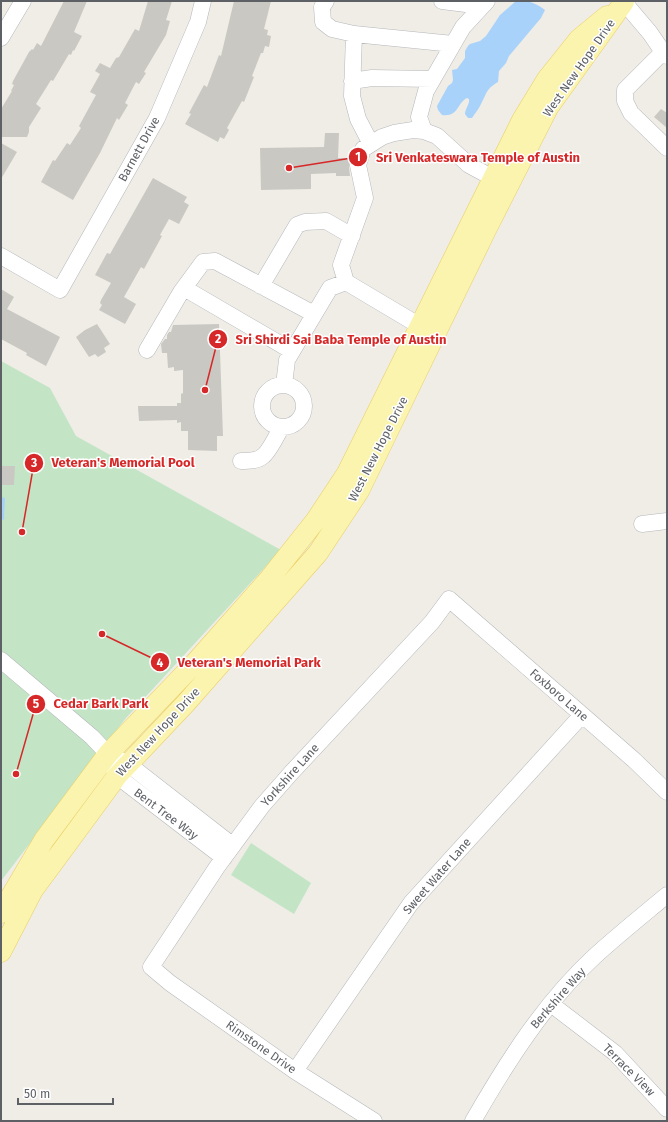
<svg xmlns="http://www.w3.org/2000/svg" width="668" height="1122" font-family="'Fira Sans',sans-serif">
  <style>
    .green { fill: #c3e5c6 }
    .water { fill: #a9d2fb }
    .building { fill: #cac8c2 }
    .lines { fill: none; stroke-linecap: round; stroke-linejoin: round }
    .minor-casing { stroke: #b6b7bc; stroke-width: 17 }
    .major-casing { stroke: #ebce62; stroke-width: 21 }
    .minor { stroke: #fff; stroke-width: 16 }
    .major { stroke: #fbf4ae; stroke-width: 20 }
    .labels { text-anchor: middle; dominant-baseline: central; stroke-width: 3; stroke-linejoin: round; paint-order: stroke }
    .street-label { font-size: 12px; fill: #5d6065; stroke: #fff }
    .leader { fill: none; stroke: #d62828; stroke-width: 1.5 }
    .callout-dot { fill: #d62828; stroke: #fff; stroke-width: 1.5 }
    .mark-label { font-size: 12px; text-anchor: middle; font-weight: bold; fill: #fff }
    .callout-label { font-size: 13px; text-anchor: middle; font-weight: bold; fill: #d62828; stroke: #fff; stroke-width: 3; stroke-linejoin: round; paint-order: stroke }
  </style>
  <rect width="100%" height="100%" fill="#efede6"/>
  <!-- green -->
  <path class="green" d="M1,361L50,388L76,436L281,550L126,718L1,881Z
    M251,843L311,883L294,914L231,875Z"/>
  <!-- water -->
  <path class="water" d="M516,1C530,1 534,2 545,10L541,18L509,56L506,63L499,71L498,82C486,89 487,93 481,104C479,109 475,113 472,118H468L465,114C465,109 470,104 469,99L467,98C456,104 459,117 442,115L438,110L437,106L448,86L452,83L453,80L452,70L457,69L465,58V51L468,46L470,44L480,41L486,36L500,15Z
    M1,497L5,498L4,520L1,519Z"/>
  <!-- building -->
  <path class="building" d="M64,1H87L74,32L82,36L74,51L73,50L71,55L69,54L53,81L51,80L36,104L41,108L29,127V132L27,137H1V109L12,91H11L14,85L12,84L13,81L29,52L32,49L33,50L37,43L41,46Z
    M148,1H172L166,20L170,21L166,35L144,72L146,73L139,84L136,82L125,103L128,105L119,120L117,118L100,153L73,200L41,182L53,160L55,161L67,143L70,145L81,128L79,126L96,95L90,92L100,74L95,71L100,63L110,68L116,58L119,57L135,29L139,31Z
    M234,1H271L264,29L268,30L267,35L271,36L269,47L265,46L263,53H261L252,76L254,77L244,102L242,101L227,128L229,130L224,139L220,137L218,142L185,124L191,114L189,113L204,85L207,87L219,55L221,56Z
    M661,109L667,113V128L654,117Z
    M325,133H339L338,158H350L349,167L350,176H336V173L311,174V189L261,190L260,148L324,147Z
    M1,143L17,152L1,179Z
    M153,178L187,197L184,202L189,205L179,224L169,219L160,235L162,236L144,269L141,267L124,297L136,304L125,324L99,310L102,305L100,303L101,300L111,283L95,275L107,253L110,254Z
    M1,289L14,297L7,309L60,337L46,366L26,355L27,353L1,339Z
    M97,324L110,344L104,348L106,352L98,357L95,354L89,357L76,337L85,330Z
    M219,324L223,436H217V451L188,450V431H181V422L177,423V420L139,421L138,406H177V403H181V394L183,393V370L174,371V367L168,368L167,353H162L161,344L165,339H167V335L169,332H171L173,325Z
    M1,466H15L14,485H1Z"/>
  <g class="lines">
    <!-- minor casing -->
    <g class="minor-casing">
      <path id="minor" d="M326,1L322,7L323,22L332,29L354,34L453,44
        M442,1L482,6
        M623,1L650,33L663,52L667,56
        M354,34L352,96L358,119L371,144
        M1,38L23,1
        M663,52L625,90V101L631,113L667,148
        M352,81L372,78L433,79
        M424,131L419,117L426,91L463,27L487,1
        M1,256L60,290L157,118L198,22L203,1
        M261,286L297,225L305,222L326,221L352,236
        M184,288L292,351
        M420,326L346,282L341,265L365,198L358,165L363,149L382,137L394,133L413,130L424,131L437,136L469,165L493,178
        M147,350L181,292L203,262L215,261L314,314
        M262 406a21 21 0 1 1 42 0a21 21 0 1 1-42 0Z
        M284,385L287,360L330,288L346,282
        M241,461C248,461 258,461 263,456C269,452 277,435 281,428
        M642,524L667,521
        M1,660L92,737L108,754L128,764L232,845
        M112,765L117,776L224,858
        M551,1004L615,1053L667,1109
        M295,1071L411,903L582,715
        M374,1121L295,1071L170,983L151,967L217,867L262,806L291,773L432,622L449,599L634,760L667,792
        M473,1121C507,1062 544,1003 595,956C618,935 643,915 667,895"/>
    </g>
    <!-- major casing -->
    <g class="major-casing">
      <path id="major" d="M1,913L44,840L108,754L194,664L270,578L316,520L347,473L522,120L547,79L579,39L607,16
        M1,952L33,890L117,776L186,703L318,553L359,491L487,228L548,108L624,2"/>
    </g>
    <!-- minor -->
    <use href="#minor" class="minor"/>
    <!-- major -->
    <use href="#major" class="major"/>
  </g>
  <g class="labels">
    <!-- street labels -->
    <g class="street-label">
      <text transform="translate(579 68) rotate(-55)">West New Hope Drive</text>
      <text transform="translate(139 149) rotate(-61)">Barnett Drive</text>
      <text transform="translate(378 449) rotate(-63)">West New Hope Drive</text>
      <text transform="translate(559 695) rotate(41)">Foxboro Lane</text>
      <text transform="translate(158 732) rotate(-47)">West New Hope Drive</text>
      <text transform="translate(290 775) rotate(-48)">Yorkshire Lane</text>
      <text transform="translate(166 814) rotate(37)">Bent Tree Way</text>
      <text transform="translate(437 876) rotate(-49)">Sweet Water Lane</text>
      <text transform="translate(558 998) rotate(-49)">Berkshire Way</text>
      <text transform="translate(261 1047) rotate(35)">Rimstone Drive</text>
      <text transform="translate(629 1070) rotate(45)">Terrace View</text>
    </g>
  </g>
  <!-- callouts -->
  <path class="leader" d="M289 168L358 157M205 390L218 339M22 532L34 463M102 634L160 662M16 774L36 704"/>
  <g class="callout-dot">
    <circle cx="289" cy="168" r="4"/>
    <circle cx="205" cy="390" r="4"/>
    <circle cx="22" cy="532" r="4"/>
    <circle cx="102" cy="634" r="4"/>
    <circle cx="16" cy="774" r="4"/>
    <circle cx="358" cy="157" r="10"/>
    <circle cx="218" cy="339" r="10"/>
    <circle cx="34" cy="463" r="10"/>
    <circle cx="160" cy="662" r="10"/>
    <circle cx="36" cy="704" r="10"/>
  </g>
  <g class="mark-label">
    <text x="358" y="161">1</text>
    <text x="218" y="343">2</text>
    <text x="34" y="467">3</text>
    <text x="160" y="667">4</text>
    <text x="36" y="708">5</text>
  </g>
  <g class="callout-label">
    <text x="478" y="162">Sri Venkateswara Temple of Austin</text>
    <text x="341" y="344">Sri Shirdi Sai Baba Temple of Austin</text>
    <text x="123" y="467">Veteran's Memorial Pool</text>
    <text x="249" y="667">Veteran's Memorial Park</text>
    <text x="101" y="708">Cedar Bark Park</text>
  </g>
  <!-- border -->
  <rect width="668" height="1122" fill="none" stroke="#5d6065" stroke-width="4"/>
  <!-- scale -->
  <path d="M18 1098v6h95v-6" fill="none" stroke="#5d6065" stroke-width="2"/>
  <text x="24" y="1098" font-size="12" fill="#5d6065" stroke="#ffffff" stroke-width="3" paint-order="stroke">50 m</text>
</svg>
